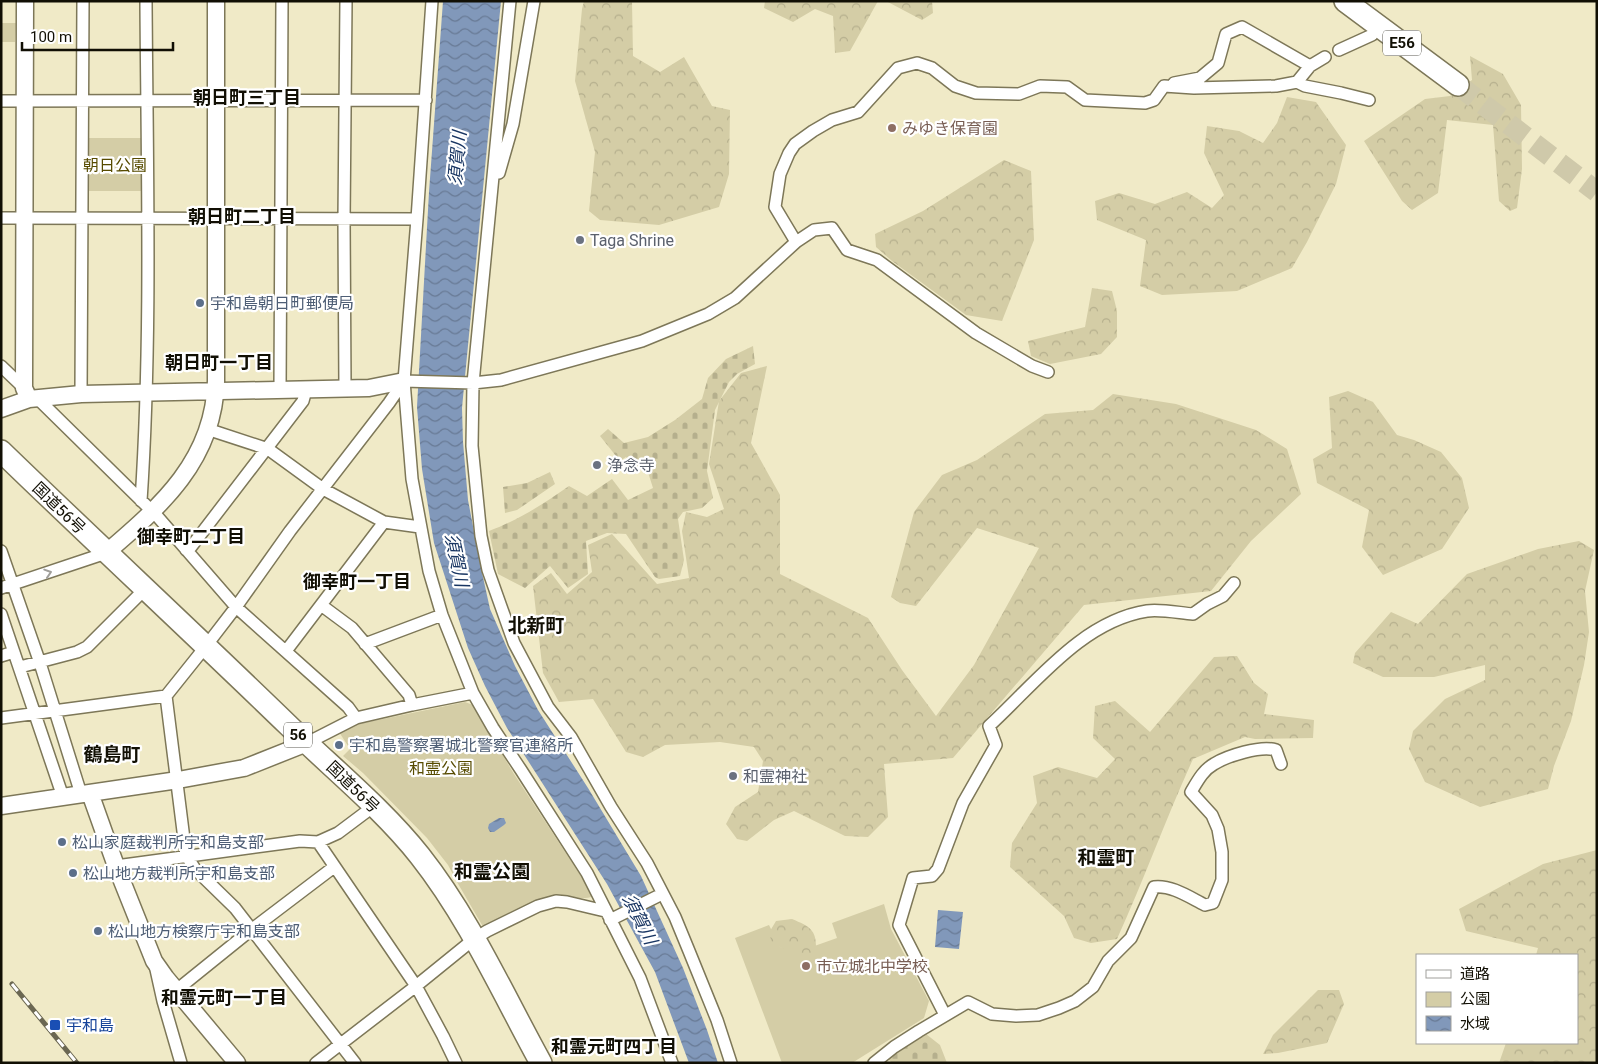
<svg xmlns="http://www.w3.org/2000/svg" width="1598" height="1064" font-family="Roboto,'Noto Sans JP',sans-serif">
  <style>
    .green { fill: #d4cda6 }
    .forest { fill: url(#forest-crowns) }
    .cemetery { fill: url(#cemetery-stones) }
    .water { fill: url(#water-waves) }
    .lines { fill: none; stroke-linecap: round; stroke-linejoin: round }
    .highway-tunnel { stroke: #cfc9aa; stroke-width: 21; stroke-dasharray: 21 11; stroke-linecap: butt }
    .street-casing { stroke: #7d7758; stroke-width: 14 }
    .secondary-casing { stroke: #7d7758; stroke-width: 19 }
    .highway-casing { stroke: #7d7758; stroke-width: 24 }
    .street { stroke: #fff; stroke-width: 11 }
    .secondary { stroke: #fff; stroke-width: 16 }
    .highway { stroke: #fff; stroke-width: 21 }
    .rail-casing { stroke: #6b6752; stroke-width: 5 }
    .rail { stroke: #fff; stroke-width: 3; stroke-dasharray: 9; stroke-linecap: butt }
    .oneway { stroke: #a09f9b }
    .education-dot { fill: #8d6e63; stroke: #fff; stroke-width: 2 }
    .worship-dot { fill: #6b7280; stroke: #fff; stroke-width: 2 }
    .service-dot { fill: #5c6f8a; stroke: #fff; stroke-width: 2 }
    .transit-dot { fill: #1a4fb4; stroke: #fff; stroke-width: 2 }
    .labels { text-anchor: middle; dominant-baseline: central; stroke-width: 4.5; stroke-linejoin: round; paint-order: stroke }
    .shield { fill: #fff; stroke: #58574f; stroke-width: 1 }
    .shield-label { font-size: 15px; font-weight: bold; fill: #110f04 }
    .education-label { font-size: 16px; fill: #785e54; stroke: #fff; text-anchor: start }
    .park-label { font-size: 16px; fill: #574b00; stroke: #fff }
    .worship-label { font-size: 16px; fill: #5b616d; stroke: #fff; text-anchor: start }
    .service-label { font-size: 16px; fill: #4e5e75; stroke: #fff; text-anchor: start }
    .street-label { font-size: 16px; fill: #110f04; stroke: #fff }
    .transit-label { font-size: 16px; fill: #164399; stroke: #fff; text-anchor: start }
    .neighbourhood-label { font-size: 18px; font-weight: bold; fill: #110f04; stroke: #fff }
    .water-label { font-size: 18px; font-style: italic; fill: #183562; stroke: #fff }
    .quarter-label { font-size: 19px; font-weight: bold; fill: #110f04; stroke: #fff }
  </style>
  <defs>
    <pattern id="forest-crowns" width="20" height="18" patternUnits="userSpaceOnUse" patternTransform="scale(1.25)"><rect width="20" height="18" fill="#d4cda6"/><path d="M2 6a3 3 0 1 1 6 0M12 15a3 3 0 1 1 6 0" fill="none" stroke="#b5af8d"/></pattern>
    <pattern id="cemetery-stones" width="16" height="16" patternUnits="userSpaceOnUse" patternTransform="scale(1.25)"><rect width="16" height="16" fill="#d4cda6"/><path d="M2 7V4a2 2 0 0 1 4 0v3zM10 15v-3a2 2 0 0 1 4 0v3z" fill="#b5af8d"/></pattern>
    <pattern id="water-waves" width="16" height="10" patternUnits="userSpaceOnUse" patternTransform="scale(1.25)"><rect width="16" height="10" fill="#8198ba"/><path d="M0 5q4-4 8 0t8 0" fill="none" stroke="#687a95"/></pattern>
  </defs>
  <rect width="100%" height="100%" fill="#f0eac7"/>
  <!-- green -->
  <path class="green" d="M1,23H16L15,42H1Z
    M87,138H143L142,191H88Z
    M465,702L473,705L514,774L594,896C578,902 568,893 556,895C532,900 510,915 488,926L482,925L457,882L448,865L427,838L363,773L343,756L350,749L339,732L349,726Z
    M884,904L891,929L929,1001L924,1018L852,1063H782L735,938L769,925L780,947L806,949L837,938L832,923Z"/>
  <!-- forest -->
  <path class="forest" d="M584,1H632L633,56L660,72L684,57L712,106L730,110L729,174L719,207L659,225L600,220L589,211L595,152L575,81L582,9Z
    M765,1H878L850,51L835,53L833,16L815,9L793,22L764,8Z
    M886,1H932L933,13L922,20Z
    M1470,56L1503,74L1521,105L1522,169L1517,208L1510,211L1499,201L1493,125L1447,120L1438,193L1412,210L1402,201L1364,141L1425,99L1450,96L1472,80Z
    M1287,97L1316,102L1346,145L1336,184L1307,242L1292,268L1237,291L1162,295L1140,286L1146,240L1097,220L1095,201L1119,193L1155,204L1187,192L1212,208L1224,195L1204,153L1207,126L1239,131L1263,143L1277,123Z
    M1004,160L1031,171L1034,240L1002,321L966,315L892,261L876,247L875,234L923,211Z
    M1092,288L1112,291L1117,311V337L1101,354L1050,364L1031,356L1028,341L1085,327Z
    M767,366L751,443L780,495V574L868,618L902,670L936,716L974,665L1039,548L977,528L916,606L900,603L891,597L914,512L942,475L977,460L1045,414L1093,410L1113,394L1176,404L1256,430L1287,449L1301,494L1251,541L1211,591L1084,605L953,758L884,764L888,817L868,837L845,836L794,811L774,820L747,841L737,839L726,824L735,807L758,792L763,761L754,747L720,742L665,745L643,757L626,752L593,699L559,702L543,673L533,586L551,573L567,594L592,572L588,545L612,534L657,584L689,578L682,531L686,512L707,517L724,509L709,464L719,401L741,373Z
    M1348,391L1373,402L1397,435L1414,440L1441,452L1462,478L1469,508L1442,549L1383,575L1362,547L1369,510L1317,483L1313,459L1332,448L1329,397Z
    M1579,541L1594,550L1585,591L1589,632L1584,665L1571,721L1554,766L1548,789L1480,807L1425,782L1409,749L1413,731L1445,699L1485,680V665L1434,677H1383L1353,663L1355,653L1391,612L1418,624L1467,574L1538,549Z
    M1237,656L1254,683L1268,694L1264,714L1314,720L1313,738L1255,739L1245,737L1193,759C1166,818 1144,880 1117,939L1091,943L1074,938L1064,916L1010,867L1012,843L1037,803L1033,776L1058,767L1097,778L1115,759L1093,738L1095,706L1115,701L1150,732L1214,657Z
    M1597,850V1063H1499L1506,1043H1577V955H1536L1538,948L1466,931L1459,909L1543,864Z
    M792,919C811,927 817,930 816,952L807,956L771,944L770,931L776,921Z
    M1318,990H1339L1344,1004L1327,1043L1278,1053L1263,1054L1273,1035Z"/>
  <!-- cemetery -->
  <path class="cemetery" d="M753,346L755,364L737,374L729,382L715,410L707,471L713,498L702,508L683,512L678,519L684,560L680,576L659,579L655,577L626,534L607,533L586,541L588,574L568,588L550,566L525,588L498,574L489,531C520,519 542,505 569,486L587,496L612,479L628,500L653,488L646,466L638,470L626,457L620,461L600,436L608,429L624,443L648,437L675,420L702,399L708,378L726,359Z
    M550,472L555,484L517,510L505,513L503,487L527,483Z
    M926,1034L940,1045L947,1063H892L888,1059Z"/>
  <!-- water -->
  <path class="water" d="M443,1H501L462,408L463,442L468,500L481,568L490,609L515,666L538,710L588,788L641,876L683,968L707,1030L718,1063H689L655,972L607,884L507,728L485,686L468,648L434,543L422,469L417,407L429,192Z
    M499,818H504L506,823L504,825L494,832H490L488,828L489,824Z
    M938,910L963,912L959,949L935,947Z"/>
  <g class="lines">
    <!-- highway-tunnel -->
    <path class="highway-tunnel" d="M1458,85L1597,192"/>
    <!-- street casing -->
    <g class="street-casing">
      <path id="street" d="M432,1L417,219L404,381L412,479L429,571L442,615L473,693L493,728L521,770L587,873L640,978L672,1063
        M510,1L473,383L472,446L481,536L488,570L514,643L548,707L571,737L611,807L647,863L675,917L689,951L717,1020L731,1063
        M1339,50L1372,35
        M1297,82L1305,86L1341,93L1369,100
        M1174,83L1200,78L1218,63L1226,34L1242,27L1310,66
        M1,101L426,100
        M499,173L513,124L534,1
        M1,218L417,219
        M796,242L814,230L832,228L847,250L877,260L976,333L1032,366L1048,372
        M1,366L24,388
        M404,381L473,383L501,380L642,341L708,314L735,298L796,242L775,207L780,174L789,153L795,144L813,131L832,120L858,112L898,68L917,63L932,68L955,86L976,93L1019,94L1040,86L1067,87L1085,100L1145,103L1154,100L1164,86L1194,88L1276,86L1297,82L1310,66L1325,57
        M345,388L344,220L346,1
        M280,390L282,1
        M81,394L83,1
        M37,398L157,516L236,607L348,707L356,718
        M207,429L268,449L323,489L384,522
        M141,501C152,335 147,168 146,1
        M186,550L191,547L303,401L306,390
        M1,551L40,663L81,794
        M1,588L106,553
        M321,605L352,628L409,695L412,705
        M1,614L63,797
        M365,644L442,615
        M286,651L384,522L420,527
        M1,656L14,652
        M20,667L77,652L87,647L144,590
        M166,696L186,855L195,869L235,908L355,1063
        M1,718L166,696L206,646L236,607L290,531L389,403L404,381
        M307,743L356,718L412,705L473,693
        M318,842L416,986L443,1036L456,1063
        M116,866L300,841L318,842L338,833L374,806
        M610,920L662,894
        M155,965L163,1001L181,1063
        M163,1001L251,930L334,867
        M945,1015L899,925L913,878L932,876L938,869L963,803L996,745L989,726C1035,684 1082,621 1147,611C1160,609 1180,613 1193,614L1207,604L1223,596L1234,583
        M316,1063L416,986L474,939L487,931L538,906L556,901L567,902L605,911
        M874,1063L894,1047L919,1031L968,1002L992,1014L1016,1016L1038,1015L1059,1008L1075,1001L1093,987L1108,961L1131,938L1154,887C1172,885 1189,897 1205,905L1213,903L1222,880V852L1218,829L1212,815L1191,792C1197,782 1203,770 1214,764C1227,756 1261,745 1276,750L1281,764"/>
    </g>
    <!-- secondary casing -->
    <g class="secondary-casing">
      <path id="secondary" d="M25,1L24,388L29,399
        M1,409L29,399L81,394L369,388L404,381
        M106,553C161,506 214,460 216,381V1
        M90,793L116,866L154,961L166,978L237,1063
        M1,806L178,780L244,768L307,743"/>
    </g>
    <!-- highway casing -->
    <g class="highway-casing">
      <path id="highway" d="M1345,1L1458,85
        M1,451C96,543 193,633 288,725C331,767 383,809 420,856C469,918 503,994 541,1063"/>
    </g>
    <!-- street -->
    <use href="#street" class="street"/>
    <!-- secondary -->
    <use href="#secondary" class="secondary"/>
    <!-- highway -->
    <use href="#highway" class="highway"/>
    <!-- rail casing -->
    <g class="rail-casing">
      <path id="rail" d="M12,984L77,1063"/>
    </g>
    <!-- rail -->
    <use href="#rail" class="rail"/>
  </g>
  <!-- one-way arrows -->
  <defs><path id="oneway-chevron" d="M-2-3.5L2.5 0L-2 3.5" fill="none" stroke-width="1.6" stroke-linecap="round" stroke-linejoin="round" transform="scale(1.25)"/></defs>
  <use class="oneway" href="#oneway-chevron" transform="translate(48 573) rotate(-18)"/>
  <!-- markers -->
  <g class="education-dot">
    <circle cx="892" cy="128" r="5"/>
    <circle cx="806" cy="966" r="5"/>
  </g>
  <g class="worship-dot">
    <circle cx="580" cy="240" r="5"/>
    <circle cx="597" cy="465" r="5"/>
    <circle cx="733" cy="776" r="5"/>
  </g>
  <g class="service-dot">
    <circle cx="200" cy="303" r="5"/>
    <circle cx="339" cy="745" r="5"/>
    <circle cx="62" cy="842" r="5"/>
    <circle cx="73" cy="873" r="5"/>
    <circle cx="98" cy="931" r="5"/>
  </g>
  <rect class="transit-dot" x="49" y="1019" width="12" height="12" rx="2.5"/>
  <g class="labels">
    <!-- shield labels -->
    <g class="shield">
      <rect x="1383" y="30.5" width="38" height="25" rx="4"/>
      <rect x="284" y="722.5" width="28" height="25" rx="4"/>
    </g>
    <g class="shield-label">
      <text x="1402" y="43">E56</text>
      <text x="298" y="735">56</text>
    </g>
    <!-- education labels -->
    <g class="education-label">
      <text x="902" y="128">みゆき保育園</text>
      <text x="816" y="966">市立城北中学校</text>
    </g>
    <!-- park labels -->
    <g class="park-label">
      <text x="115" y="165">朝日公園</text>
      <text x="441" y="768">和霊公園</text>
    </g>
    <!-- worship labels -->
    <g class="worship-label">
      <text x="590" y="240">Taga Shrine</text>
      <text x="607" y="465">浄念寺</text>
      <text x="743" y="776">和霊神社</text>
    </g>
    <!-- service labels -->
    <g class="service-label">
      <text x="210" y="303">宇和島朝日町郵便局</text>
      <text x="349" y="745">宇和島警察署城北警察官連絡所</text>
      <text x="72" y="842">松山家庭裁判所宇和島支部</text>
      <text x="83" y="873">松山地方裁判所宇和島支部</text>
      <text x="108" y="931">松山地方検察庁宇和島支部</text>
    </g>
    <!-- street labels -->
    <g class="street-label">
      <text transform="translate(59 508) rotate(44)">国道56号</text>
      <text transform="translate(353 787) rotate(44)">国道56号</text>
    </g>
    <!-- transit labels -->
    <g class="transit-label">
      <text x="66" y="1025">宇和島</text>
    </g>
    <!-- neighbourhood labels -->
    <g class="neighbourhood-label">
      <text x="247" y="97">朝日町三丁目</text>
      <text x="242" y="216">朝日町二丁目</text>
      <text x="219" y="362">朝日町一丁目</text>
      <text x="191" y="536">御幸町二丁目</text>
      <text x="357" y="581">御幸町一丁目</text>
      <text x="224" y="997">和霊元町一丁目</text>
      <text x="614" y="1046">和霊元町四丁目</text>
    </g>
    <!-- water labels -->
    <g class="water-label">
      <text transform="translate(457 158) rotate(-85)">須賀川</text>
      <text transform="translate(457 560) rotate(78)">須賀川</text>
      <text transform="translate(640 919) rotate(63)">須賀川</text>
    </g>
    <!-- quarter labels -->
    <g class="quarter-label">
      <text x="536" y="625">北新町</text>
      <text x="112" y="754">鶴島町</text>
      <text x="1106" y="857">和霊町</text>
      <text x="492" y="871">和霊公園</text>
    </g>
  </g>
  <!-- border -->
  <rect width="1598" height="1064" fill="none" stroke="#110f04" stroke-width="5"/>
  <!-- legend -->
  <rect x="1416" y="954" width="162" height="90" fill="#ffffff" stroke="#a09f9b"/>
  <rect x="1426" y="970" width="25" height="8" fill="#ffffff" stroke="#a09f9b"/>
  <text x="1460" y="979" font-size="15" fill="#110f04">道路</text>
  <rect x="1426" y="992" width="25" height="15" fill="#d4cda6" stroke="#a09f9b"/>
  <text x="1460" y="1004" font-size="15" fill="#110f04">公園</text>
  <rect x="1426" y="1016" width="25" height="15" fill="url(#water-waves)" stroke="#a09f9b"/>
  <text x="1460" y="1029" font-size="15" fill="#110f04">水域</text>
  <!-- scale -->
  <path d="M22 42v8h151v-8" fill="none" stroke="#110f04" stroke-width="2.5"/>
  <text x="30" y="42" font-size="15" fill="#110f04" stroke="#ffffff" stroke-width="4" paint-order="stroke">100 m</text>
</svg>
